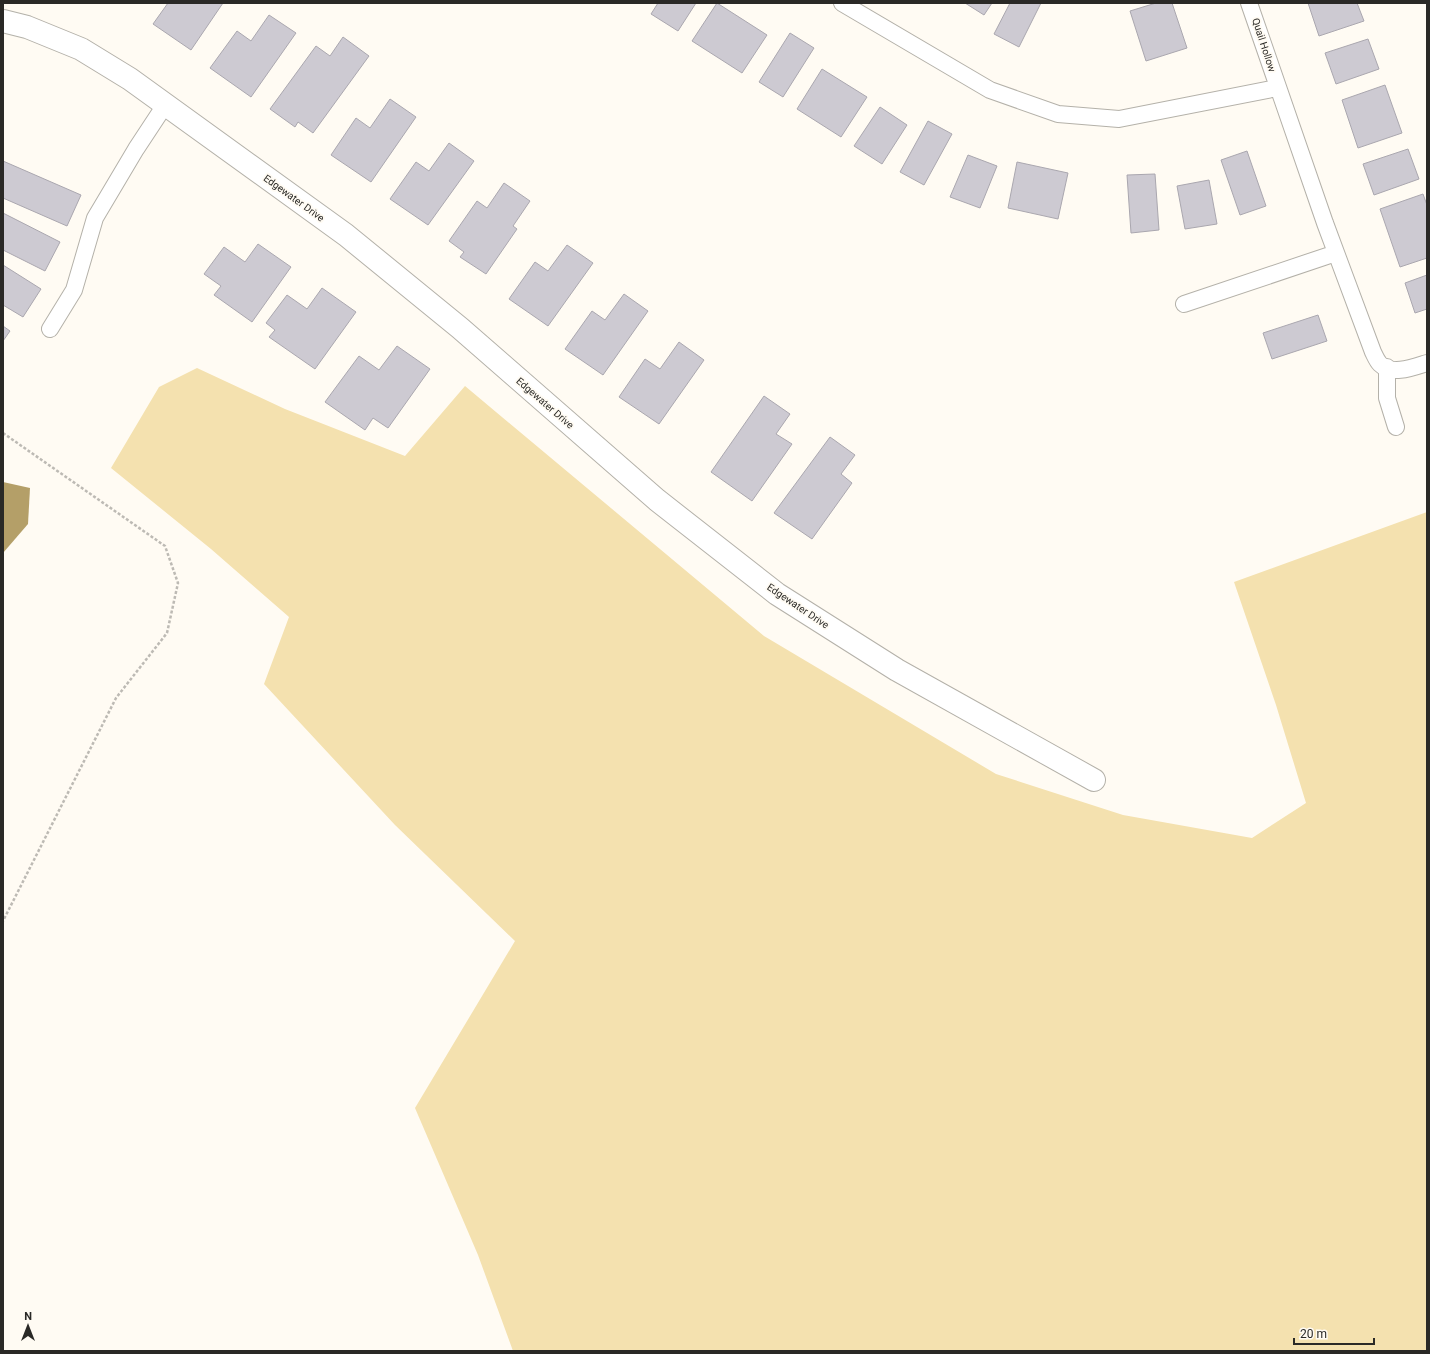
<svg xmlns="http://www.w3.org/2000/svg" width="1430" height="1354" font-family="Roboto,sans-serif">
  <style>
    .green { fill: #f4e1af }
    .water { fill: #b49f68 }
    .building { fill: #cdcad2; stroke: #aaa7af }
    .lines { fill: none; stroke-linecap: round; stroke-linejoin: round }
    .lane-casing { stroke: #b4b1a9; stroke-width: 18 }
    .street-casing { stroke: #b4b1a9; stroke-width: 24 }
    .path { stroke: #bdbab4; stroke-width: 2.5; stroke-dasharray: 3 2; stroke-linecap: butt }
    .lane { stroke: #fff; stroke-width: 16 }
    .street { stroke: #fff; stroke-width: 22 }
    .labels { text-anchor: middle; dominant-baseline: central; stroke-width: 3.5; stroke-linejoin: round; paint-order: stroke }
    .street-label { font-size: 10px; fill: #2a2926; stroke: #fffbf3 }
  </style>
  <rect width="100%" height="100%" fill="#fffbf3"/>
  <!-- green -->
  <path class="green" d="M197,368L285,409L405,456L465,386L764,636L996,774L1123,815L1252,838L1306,803L1276,705L1234,582L1427,512V1351H513L478,1255L415,1108L515,941L395,825L264,684L289,617L211,549L111,468L159,387Z"/>
  <!-- water -->
  <path class="water" d="M3,482L30,488L28,524L3,553Z"/>
  <!-- building -->
  <path class="building" d="M168,3H223L191,50L153,24Z
    M658,3H696L678,31L651,14Z
    M717,3L767,35L742,73L692,41Z
    M965,3H992L984,15Z
    M1010,3H1041L1019,47L994,34Z
    M1156,3H1172L1187,48L1146,61L1130,11Z
    M1308,3H1357L1364,21L1319,36Z
    M269,15L296,33L251,97L210,68L237,31L251,41Z
    M790,33L814,48L783,97L759,82Z
    M343,37L369,56L313,133L298,122L295,127L270,109L316,46L330,56Z
    M1368,39L1379,69L1336,84L1325,53Z
    M822,69L867,97L841,137L797,109Z
    M1385,85L1402,133L1358,148L1342,100Z
    M390,99L416,117L371,182L331,155L356,118L370,128Z
    M880,107L907,125L882,164L854,146Z
    M928,121L952,134L924,185L900,172Z
    M449,143L474,161L428,225L390,199L416,162L429,171Z
    M1408,149L1419,179L1374,195L1363,164Z
    M1247,151L1266,206L1240,215L1221,160Z
    M968,155L997,166L980,208L950,197Z
    M3,161L81,195L67,226L3,198Z
    M1017,162L1068,173L1058,219L1008,208Z
    M1155,174L1159,230L1131,233L1127,175Z
    M1209,180L1217,224L1185,229L1177,186Z
    M504,183L530,201L513,226L517,229L486,274L460,257L464,252L449,241L477,201L487,208Z
    M1423,194L1427,205V258L1400,267L1380,209Z
    M3,213L60,242L45,271L3,250Z
    M258,244L291,267L252,322L214,295L221,286L204,274L224,247L245,262Z
    M567,245L593,263L548,326L509,299L535,262L548,271Z
    M3,265L41,289L23,317L3,305Z
    M1427,275V309L1415,313L1405,283Z
    M322,288L356,312L315,369L269,337L275,330L266,323L287,295L307,309Z
    M624,294L648,311L603,375L565,349L592,311L605,320Z
    M1318,315L1327,341L1272,359L1263,333Z
    M3,326L10,331L3,341Z
    M679,342L704,360L659,424L619,397L645,359L660,369Z
    M397,346L430,369L388,428L373,418L365,430L325,402L359,356L379,370Z
    M764,396L790,414L776,434L792,444L752,501L711,472Z
    M830,437L855,455L841,474L852,483L812,539L774,513Z"/>
  <g class="lines">
    <!-- lane casing -->
    <g class="lane-casing">
      <path id="lane" d="M842,3L990,90L1058,114L1119,119L1277,88
        M1249,3L1325,223L1373,352C1375,356 1377,361 1380,364C1392,376 1414,367 1427,363
        M1184,304L1336,253
        M50,329L74,290L95,218L136,149L165,105
        M1387,367V398L1396,427"/>
    </g>
    <!-- street casing -->
    <g class="street-casing">
      <path id="street" d="M3,21L27,27L81,49L130,79L346,235L460,328L657,500L777,594L897,670L1094,780"/>
    </g>
    <!-- path -->
    <path class="path" d="M3,433L165,546L178,583L167,633L116,698L3,921"/>
    <!-- lane -->
    <use href="#lane" class="lane"/>
    <!-- street -->
    <use href="#street" class="street"/>
  </g>
  <g class="labels">
    <!-- street labels -->
    <g class="street-label">
      <text transform="translate(1264 45) rotate(72)">Quail Hollow</text>
      <text transform="translate(294 198) rotate(36)">Edgewater Drive</text>
      <text transform="translate(545 403) rotate(41)">Edgewater Drive</text>
      <text transform="translate(798 606) rotate(34)">Edgewater Drive</text>
    </g>
  </g>
  <!-- border -->
  <rect width="1430" height="1354" fill="none" stroke="#2a2926" stroke-width="8"/>
  <!-- north arrow -->
  <g transform="translate(28 1326)" stroke="#fffbf3" stroke-width="3" paint-order="stroke">
  <path d="M0-3L7 15L0 10L-7 15Z" fill="#2a2926"/>
  <text y="-6" font-size="11" font-weight="bold" text-anchor="middle" fill="#2a2926">N</text>
  </g>
  <!-- scale -->
  <path d="M1294 1338v6h80v-6" fill="none" stroke="#2a2926" stroke-width="2"/>
  <text x="1300" y="1338" font-size="12" fill="#2a2926" stroke="#fffbf3" stroke-width="3" paint-order="stroke">20 m</text>
</svg>
